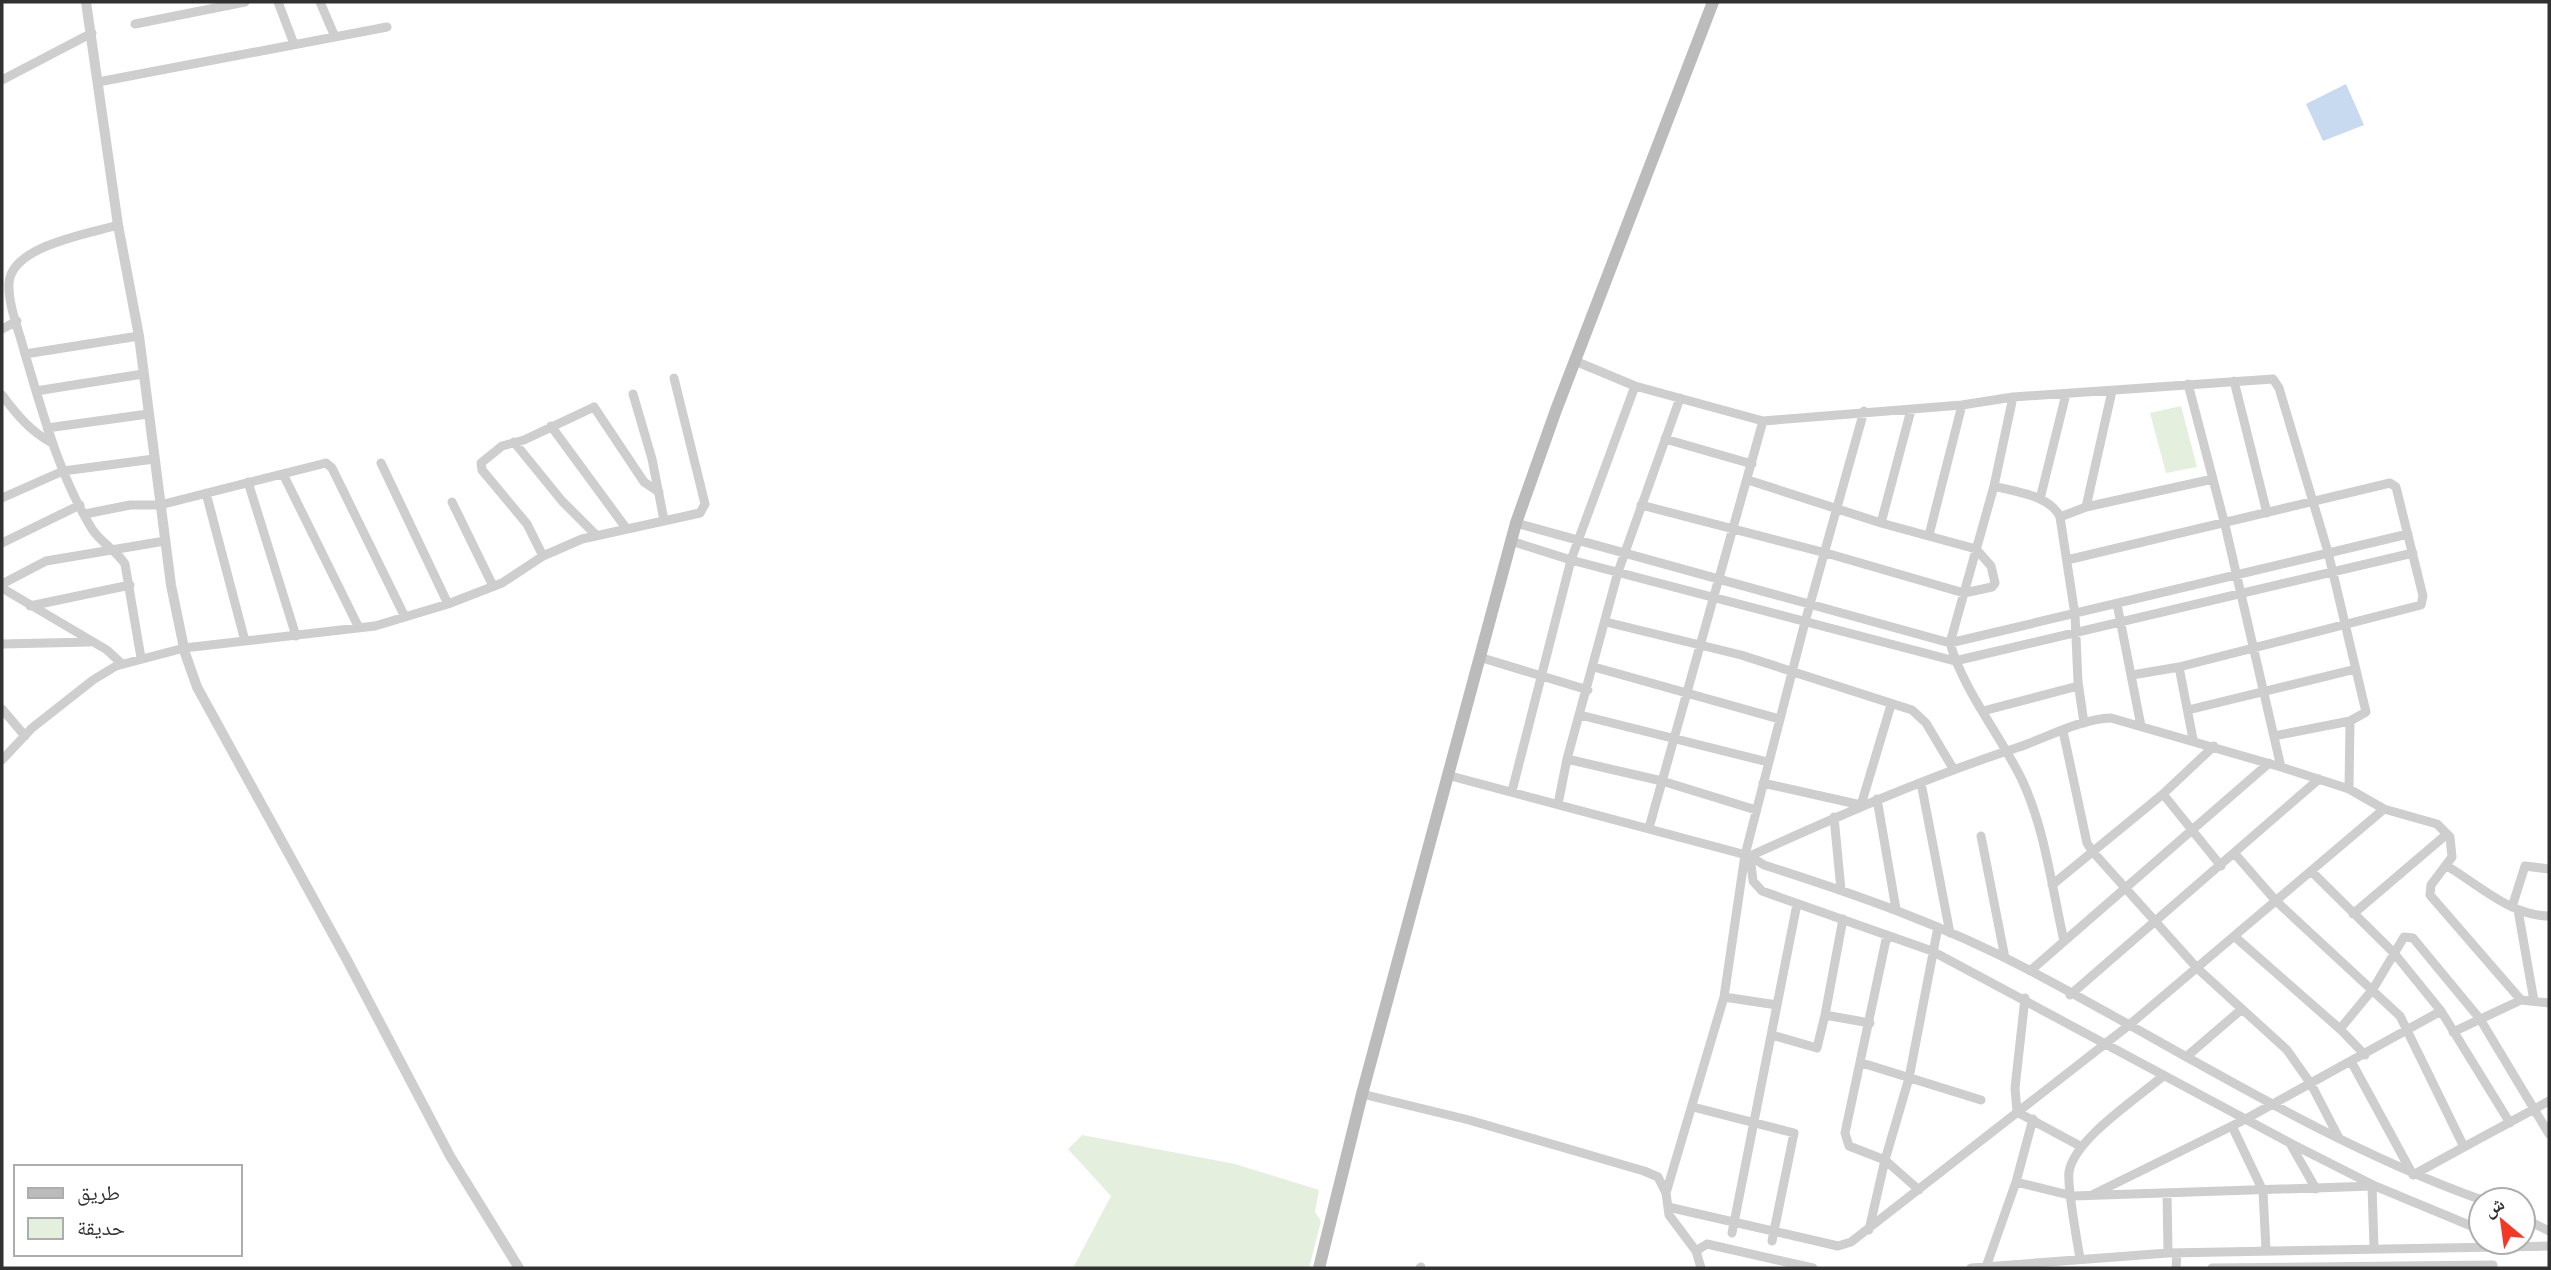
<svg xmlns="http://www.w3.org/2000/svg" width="2551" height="1270" font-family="Helvetica,'Noto Naskh Arabic',sans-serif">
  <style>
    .green { fill: #e4efde }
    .water { fill: #c8daf0 }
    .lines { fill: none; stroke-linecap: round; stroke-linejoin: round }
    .minor { stroke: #cecece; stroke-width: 9 }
    .tertiary { stroke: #cecece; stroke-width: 10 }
    .secondary { stroke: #bbb; stroke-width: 12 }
  </style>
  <rect width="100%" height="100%" fill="#fff"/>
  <!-- green -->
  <path class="green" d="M2181,406L2197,467L2166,473L2150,413Z
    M1082,1135L1235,1164L1319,1190L1315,1212L1321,1221L1309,1268H1073L1111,1196L1068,1149Z"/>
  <!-- water -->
  <path class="water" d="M2346,84L2364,125L2323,141L2306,104Z"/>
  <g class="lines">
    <!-- minor -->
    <path class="minor" d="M278,2L294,44
      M320,2L335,37
      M135,24L245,2
      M2,80L92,33
      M98,82L387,27
      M118,225C88,234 10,246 9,284C8,306 20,333 25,354L139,336
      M2,329L17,321
      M25,354C43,414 59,475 92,529C101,543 116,550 125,564L141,658
      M1575,361L1635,386L1763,421L1962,405L2013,397L2273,379L2279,388L2328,552L2366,712L2350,721L2274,736
      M2234,381L2267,513
      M2188,384L2225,525L2281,767
      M36,391L143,374
      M633,394L652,459L664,520
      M2,395C16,414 30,431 52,443
      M2013,397L1994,486L1950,643C1964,692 2000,734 2022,780C2045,829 2052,888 2064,941
      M551,426L626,528
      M47,428L148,414
      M1665,439L1752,464
      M514,442L562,501L596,535
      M381,463L448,604
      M283,474L359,628
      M248,482L296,636
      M1994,486C2015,492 2050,495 2060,517L2075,615L2078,682L2084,723
      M206,493L245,641
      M2,498L63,471L154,459
      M2040,499L2066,394
      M452,502L493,586
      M1641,505L1826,553L1964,593L1992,587L1995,583L1991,566L1976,549L1881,523L1748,480
      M2086,507L2112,391
      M85,514L130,505H160L326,463L332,468L405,617
      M2060,517L2086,507L2213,479
      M1516,523L1950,643L2408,534
      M1881,523L1911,410
      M1929,535L1962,405
      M1511,541L1571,560L1955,661L2413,553
      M2,543L80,505
      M543,556L527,524L482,470L481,463L502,446L524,440L594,407L644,482L659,492
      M2067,560L2390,483L2396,487L2423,596L2421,605L2179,667L2132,675
      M2,584L46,561L165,541
      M2,588L107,650L122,664
      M2117,604L2141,726
      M30,606L130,585
      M1606,622L1741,655L1912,710L1926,723L1954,770
      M2,644L90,642
      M1479,657L1588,690
      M1594,667L1779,719
      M2179,667L2193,739
      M2,709L25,736
      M2188,710L2356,669
      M1983,711L2078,686
      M1580,715L1768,762
      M2063,731L2087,843L2093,852L2197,968L2287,1050L2311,1084L2339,1138
      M1567,759L1662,781L1756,810
      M2,760L32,728L93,680L116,666L184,648L375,626L448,604L502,583L543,556L582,539L700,513L705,504L674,378
      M1447,775L1750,856L1764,865C1855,894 1944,925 2029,970C2179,1049 2323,1143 2482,1200
      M1763,783L1861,805L1891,705
      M1921,783L1950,933
      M2349,789L2350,721
      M1512,791L1571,560L1635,386
      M2163,794L2221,866
      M1877,799L1896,909
      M1558,804L1567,759L1618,572L1680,398
      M1834,817L1841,890
      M1649,828L1763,421
      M1981,836L2005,958
      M2235,854L2276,901L2400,1016L2464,1147L2413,1175L2352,1063
      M1750,856C1838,816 1927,777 2019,747C2048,737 2080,719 2111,718L2281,767L2349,789L2384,809L2437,824L2450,837L2452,857L2431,885L2430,895L2521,1000L2549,1003
      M1750,856L1753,881L1762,891L1932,951L2290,1143L2375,1186L2481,1230
      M2447,866C2479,885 2511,916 2549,916
      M2311,871L2394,953L2441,1011L2510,1123
      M2052,885L2163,794L2214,746
      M2512,907L2525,866L2549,869
      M2518,910L2534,1001
      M2353,914L2447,834
      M1843,919L1825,1015L1870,1023
      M1887,935L1845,1133L1849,1146L1885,1160L1919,1190
      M2234,936L2340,1029L2365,1055
      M2030,971L2269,763
      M2070,995L2319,779
      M1724,997L1777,1005
      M2025,998L2015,1088L2017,1112L2080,1146
      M2340,1029L2373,989L2404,937L2413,938L2480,1019L2549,1134
      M2453,1032L2521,1000
      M1772,1035L1817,1048L1825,1015
      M2186,1057L2242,1009
      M1862,1063L1981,1100
      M1362,1094L1469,1120L1644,1171L1658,1177L1666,1193
      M1693,1107L1794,1133L1772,1241
      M2232,1126L2263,1191L2266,1250
      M2291,1145L2316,1189
      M2464,1147L2549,1101
      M2016,1182L2073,1196L2373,1186
      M2372,1186L2374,1247
      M2167,1193L2168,1253
      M2092,1195L2244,1120L2441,1011
      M1668,1207L1838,1246L1851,1242L2128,1026L2384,809
      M2523,1218L2549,1231
      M1869,1230L1885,1160L1909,1078L1938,927
      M1732,1233L1797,904
      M1696,1251L1669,1215L1666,1193L1724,997L1745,855L1805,622L1864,411
      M2080,1259C2077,1239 2067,1188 2069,1172C2074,1139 2138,1098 2163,1076
      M1986,1267L2016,1182L2033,1119
      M1420,1268L1421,1267
      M1701,1268L1696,1251L1707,1244L1813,1268
      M1971,1268L2168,1253L2549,1246
      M2176,1268L2177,1253
      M2212,1268L2493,1265"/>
    <!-- tertiary -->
    <path class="tertiary" d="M86,2L118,225L139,336L171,585L185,653L197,687L347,960L450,1156L519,1268"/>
    <!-- secondary -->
    <path class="secondary" d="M1319,1268L1362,1094L1516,523L1556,410L1713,2"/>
  </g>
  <!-- border -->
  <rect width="2551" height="1270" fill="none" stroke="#313131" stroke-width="7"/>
  <!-- legend -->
  <rect x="14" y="1165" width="228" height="91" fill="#ffffff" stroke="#adadad" stroke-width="2"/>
  <rect x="28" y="1188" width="35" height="10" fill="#bbbbbb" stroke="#adadad" stroke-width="2"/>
  <text x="77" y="1200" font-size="21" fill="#313131">طريق</text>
  <rect x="28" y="1218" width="35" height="21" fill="#e4efde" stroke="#adadad" stroke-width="2"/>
  <text x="77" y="1235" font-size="21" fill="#313131">حديقة</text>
  <!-- north arrow -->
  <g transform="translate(2502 1221) rotate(331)"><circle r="33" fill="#ffffff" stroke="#adadad" stroke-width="2"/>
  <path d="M0-5L12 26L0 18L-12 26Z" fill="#f53825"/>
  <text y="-10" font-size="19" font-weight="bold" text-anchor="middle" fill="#313131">ش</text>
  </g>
</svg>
